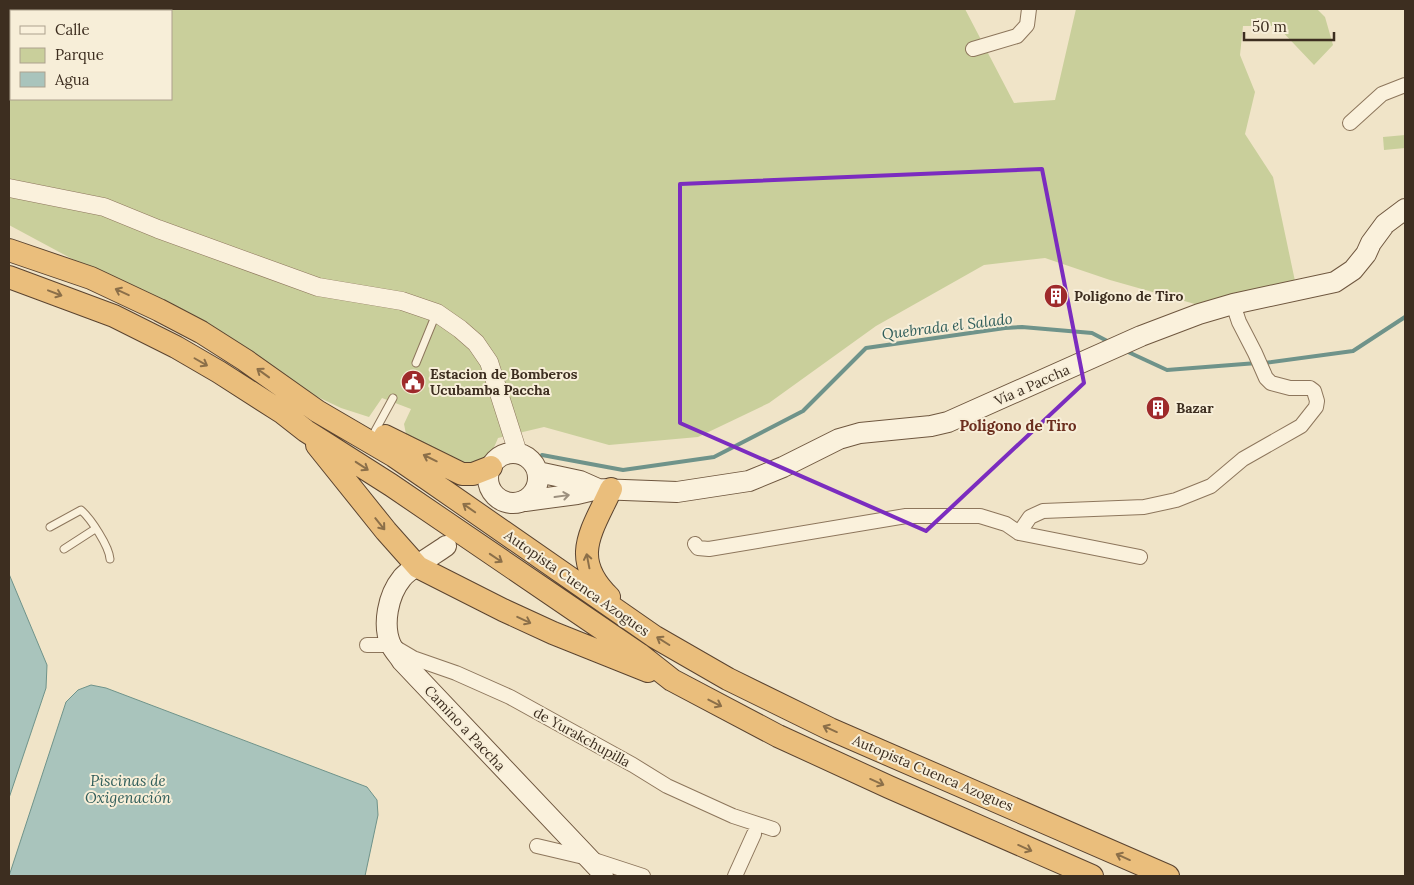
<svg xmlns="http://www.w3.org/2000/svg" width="1414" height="885" font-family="Lora,serif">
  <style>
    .green { fill: #c9cf9b; fill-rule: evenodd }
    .water { fill: #a9c4bc; stroke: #6f938a }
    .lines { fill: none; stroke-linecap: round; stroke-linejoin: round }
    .stream { stroke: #6f938a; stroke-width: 4 }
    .service-casing { stroke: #8d765c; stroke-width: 9 }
    .minor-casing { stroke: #8d765c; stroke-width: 16 }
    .tertiary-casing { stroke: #8d765c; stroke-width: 19 }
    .secondary-casing { stroke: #6f573f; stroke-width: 22 }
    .trunk-casing { stroke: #5b4430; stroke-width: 24 }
    .service { stroke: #faf1dc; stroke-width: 7 }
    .minor { stroke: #faf1dc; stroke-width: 14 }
    .tertiary { stroke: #faf1dc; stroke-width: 18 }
    .secondary { stroke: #faf1dc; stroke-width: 20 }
    .trunk { stroke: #eabe7c; stroke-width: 22 }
    .oneway { stroke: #8b6f49 }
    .oneway2 { stroke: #9c907e }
    .marked { fill: none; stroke: #7b2cbf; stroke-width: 4; stroke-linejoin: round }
    .labels { text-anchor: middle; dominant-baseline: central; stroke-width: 4; stroke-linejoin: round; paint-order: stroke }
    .poi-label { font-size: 14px; font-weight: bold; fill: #3d2e20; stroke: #f7eed8; text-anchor: start }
    .street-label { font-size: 14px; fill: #3d2e20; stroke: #f7eed8 }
    .water-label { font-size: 15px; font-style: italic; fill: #2f5d5a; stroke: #f7eed8 }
    .neighbourhood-label { font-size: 15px; font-weight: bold; fill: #6b2e1e; stroke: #f7eed8 }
  </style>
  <rect width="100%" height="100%" fill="#f0e4c8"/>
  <!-- green -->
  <path class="green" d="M9,9H965L1014,103L1055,100L1076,9H1317L1325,17L1333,45L1314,65L1277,26H1243L1240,55L1255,92L1245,134L1273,177L1295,281L1202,306L1110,280L1045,258L984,265L876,326L769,403L698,437L609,445L544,427L498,438C491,457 485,459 468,467L406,434L404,424L411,409L382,398L369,417L341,408L301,389L208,332L9,225ZM11,11H171V99H11Z
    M1405,135V148L1384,150L1383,137Z"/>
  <!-- water -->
  <path class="water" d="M9,574L47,665L46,688L9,798Z
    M91,685L106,688L367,787L377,800L378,815L365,876H9L66,702L78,690Z"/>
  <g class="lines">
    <!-- stream -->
    <path class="stream" d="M1126,351L1167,370L1257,363
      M1264,363L1353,351L1405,317
      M542,455L623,470L714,457L803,411L866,348L1005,328L1022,327L1092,333L1111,343"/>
    <!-- service casing -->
    <g class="service-casing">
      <path id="service" d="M416,363L436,314
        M375,431L393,398
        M50,527L81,510C91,519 109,546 110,559
        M64,549L95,529"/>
    </g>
    <!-- minor casing -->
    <g class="minor-casing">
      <path id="minor" d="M973,49L1017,36L1027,25L1029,9
        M1350,123L1382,94L1405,85
        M1019,533L1140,557
        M695,544L698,548L709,549L906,516H980L1006,524L1019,533L1030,517L1043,511L1144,507L1176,500L1211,486L1243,459L1301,426L1316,407L1317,401L1314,391L1310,388H1290L1271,383L1266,378L1255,353L1239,322L1233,304
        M367,645H391L413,658L456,673L510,697L633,765L667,786L733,816L773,829
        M537,846L588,858L643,876
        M735,876L754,834"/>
    </g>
    <!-- tertiary casing -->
    <g class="tertiary-casing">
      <path id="tertiary" d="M9,188L104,207L158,229L318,287L402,301L437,313L460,329L476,343L489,362L518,453"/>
    </g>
    <!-- secondary casing -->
    <g class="secondary-casing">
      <path id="secondary" d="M488 478a25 25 0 1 1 50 0a25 25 0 1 1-50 0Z
        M538,472L580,481L598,489
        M525,501L577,494L598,489L677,492L749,481L783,467L839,439L860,433L931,426L948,422L1141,336L1199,314L1233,304L1335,282L1353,270L1366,254L1371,243L1385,224L1405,209
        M446,546C435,554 409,569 402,578C388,595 382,625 391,645C394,651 399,656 402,661L598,868L603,876"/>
    </g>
    <!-- trunk casing -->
    <g class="trunk-casing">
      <path id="trunk" d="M9,250L91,278L159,310L201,332L245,360L317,411L394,456L426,478L655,637L728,679L830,729L1168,876
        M9,277L114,316L176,347L219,372L283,413L306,431L391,485L639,654L672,680L778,736L889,787L1092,876
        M385,436L462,474H473L491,467
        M317,445L386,531L418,567L503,610L553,633L648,671
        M609,597C569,558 592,531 611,489"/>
    </g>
    <!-- service -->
    <use href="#service" class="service"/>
    <!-- minor -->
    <use href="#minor" class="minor"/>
    <!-- tertiary -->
    <use href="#tertiary" class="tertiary"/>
    <!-- secondary -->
    <use href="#secondary" class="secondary"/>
    <!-- trunk -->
    <use href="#trunk" class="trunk"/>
  </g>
  <!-- one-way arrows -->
  <defs><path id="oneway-shaft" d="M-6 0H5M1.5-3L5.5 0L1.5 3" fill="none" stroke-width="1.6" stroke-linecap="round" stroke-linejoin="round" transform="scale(1.25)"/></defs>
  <g class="oneway">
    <use href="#oneway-shaft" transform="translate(122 292) rotate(-155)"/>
    <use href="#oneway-shaft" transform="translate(55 293) rotate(21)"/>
    <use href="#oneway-shaft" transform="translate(201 362) rotate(30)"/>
    <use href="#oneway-shaft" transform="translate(263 373) rotate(-144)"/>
    <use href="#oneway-shaft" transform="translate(430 458) rotate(-154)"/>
    <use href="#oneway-shaft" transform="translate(362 466) rotate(33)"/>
    <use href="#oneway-shaft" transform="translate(469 508) rotate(-145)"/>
    <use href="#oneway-shaft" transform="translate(380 524) rotate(51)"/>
    <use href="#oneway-shaft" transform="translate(496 558) rotate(34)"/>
    <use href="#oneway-shaft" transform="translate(588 561) rotate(-101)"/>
    <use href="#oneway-shaft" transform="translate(524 620) rotate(25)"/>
    <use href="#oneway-shaft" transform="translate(663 641) rotate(-148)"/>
    <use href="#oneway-shaft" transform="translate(715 703) rotate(27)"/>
    <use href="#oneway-shaft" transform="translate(830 729) rotate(-156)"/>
    <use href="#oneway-shaft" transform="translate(877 782) rotate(24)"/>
    <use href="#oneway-shaft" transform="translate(1025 848) rotate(24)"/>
    <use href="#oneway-shaft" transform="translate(1123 857) rotate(-156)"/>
  </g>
  <use class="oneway2" href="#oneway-shaft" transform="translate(562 496) rotate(-8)"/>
  <!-- marked area -->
  <path class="marked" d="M1042,169L1084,383L926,531L680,423V184Z"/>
  <!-- icons -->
  <defs>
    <g id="building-disc" transform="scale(1.25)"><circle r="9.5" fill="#9e2a2b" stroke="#f7eed8"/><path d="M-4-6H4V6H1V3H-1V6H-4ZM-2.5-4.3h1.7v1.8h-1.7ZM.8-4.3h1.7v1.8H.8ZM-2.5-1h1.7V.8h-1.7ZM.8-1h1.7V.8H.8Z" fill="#fff"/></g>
    <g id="civic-disc" transform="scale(1.25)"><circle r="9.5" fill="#9e2a2b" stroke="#f7eed8"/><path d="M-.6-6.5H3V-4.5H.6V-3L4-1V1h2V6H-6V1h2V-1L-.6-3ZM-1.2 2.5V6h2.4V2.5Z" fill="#fff"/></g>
  </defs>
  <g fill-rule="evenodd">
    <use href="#building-disc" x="1056" y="296"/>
    <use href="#civic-disc" x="413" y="382"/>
    <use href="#building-disc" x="1158" y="408"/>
  </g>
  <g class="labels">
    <!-- poi labels -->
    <g class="poi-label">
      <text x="1074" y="296">Poligono de Tiro</text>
      <text x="430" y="374">Estacion de Bomberos<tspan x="430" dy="16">Ucubamba Paccha</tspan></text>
      <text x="1176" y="408">Bazar</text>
    </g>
    <!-- street labels -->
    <g class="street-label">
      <text transform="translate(1032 385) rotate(-24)">Vía a Paccha</text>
      <text transform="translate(577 583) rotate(35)">Autopista Cuenca Azogues</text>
      <text transform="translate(465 728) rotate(47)">Camino a Paccha</text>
      <text transform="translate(582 737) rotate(29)">de Yurakchupilla</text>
      <text transform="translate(933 773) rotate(23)">Autopista Cuenca Azogues</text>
    </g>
    <!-- water labels -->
    <g class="water-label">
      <text transform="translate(947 326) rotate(-7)">Quebrada el Salado</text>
      <text x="128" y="780">Piscinas de<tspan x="128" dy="17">Oxigenación</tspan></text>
    </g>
    <!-- neighbourhood labels -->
    <g class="neighbourhood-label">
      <text x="1018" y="425">Poligono de Tiro</text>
    </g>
  </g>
  <!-- border -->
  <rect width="1414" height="885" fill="none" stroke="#3d2e20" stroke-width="20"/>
  <!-- legend -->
  <rect x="10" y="10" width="162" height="90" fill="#f7eed8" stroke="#ada18e"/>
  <rect x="20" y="26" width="25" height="8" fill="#faf1dc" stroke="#ada18e"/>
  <text x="55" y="35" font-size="15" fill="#3d2e20">Calle</text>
  <rect x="20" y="48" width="25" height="15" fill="#c9cf9b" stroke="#ada18e"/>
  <text x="55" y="60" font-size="15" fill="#3d2e20">Parque</text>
  <rect x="20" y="72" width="25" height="15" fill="#a9c4bc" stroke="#ada18e"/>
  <text x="55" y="85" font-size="15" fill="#3d2e20">Agua</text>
  <!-- scale -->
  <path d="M1244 32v8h90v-8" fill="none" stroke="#3d2e20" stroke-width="2.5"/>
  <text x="1252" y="32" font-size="15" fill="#3d2e20" stroke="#f7eed8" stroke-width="4" paint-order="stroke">50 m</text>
</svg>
